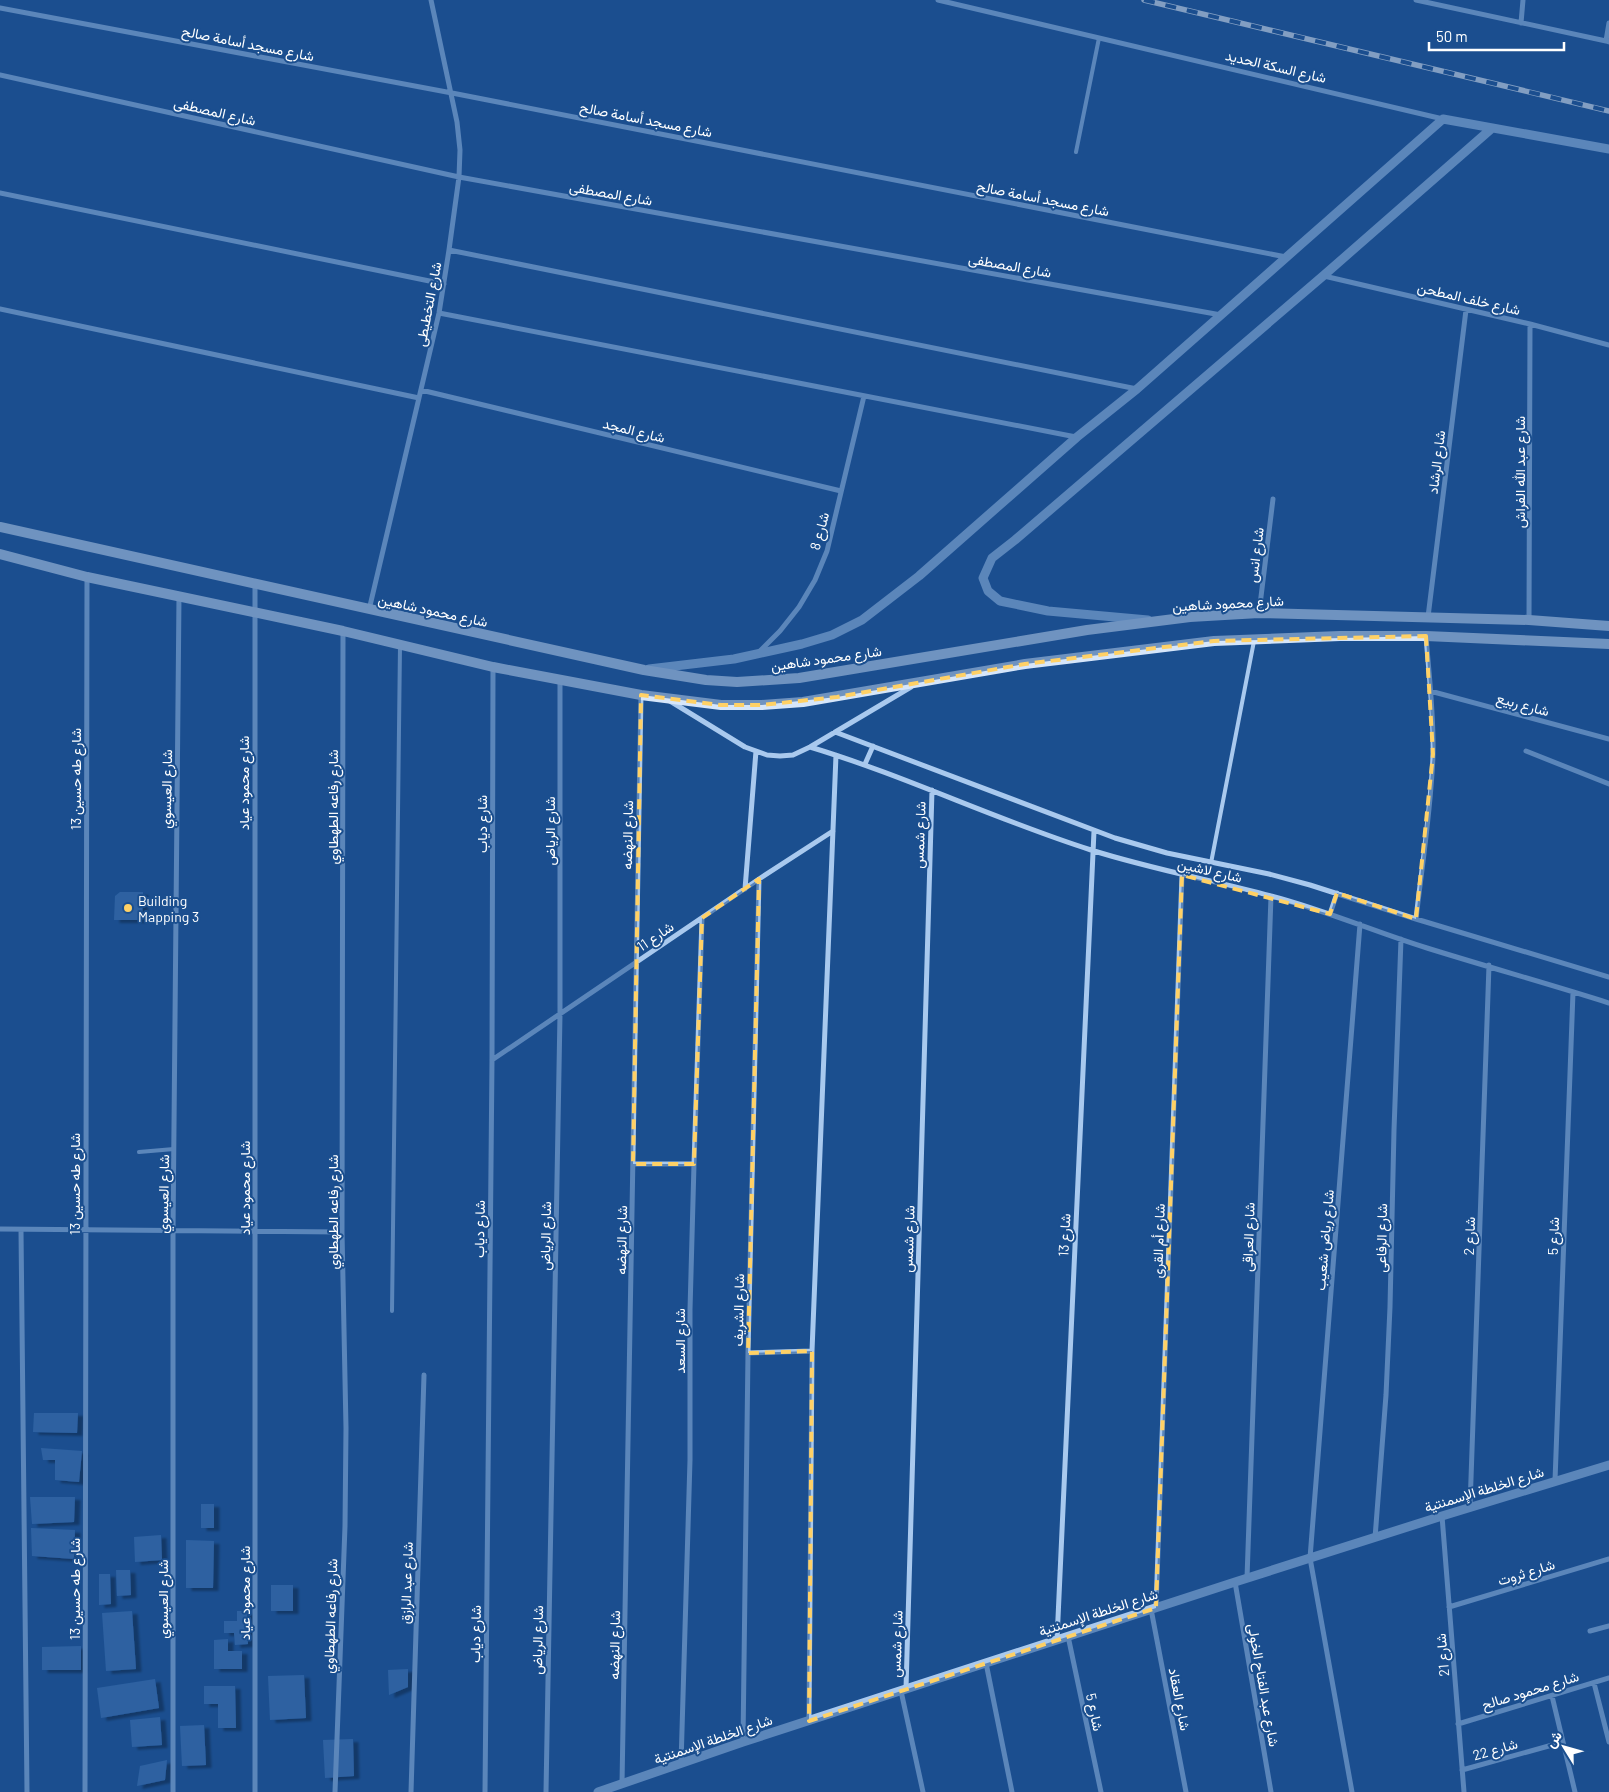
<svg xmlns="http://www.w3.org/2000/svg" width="1609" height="1792" font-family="Barlow,Vazirmatn,sans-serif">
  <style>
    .building { fill: #4478b7; filter: url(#shadow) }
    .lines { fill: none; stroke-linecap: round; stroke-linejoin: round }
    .service { stroke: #a9c9ee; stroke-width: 4 }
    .minor { stroke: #a9c9ee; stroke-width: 5 }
    .tertiary { stroke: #a9c9ee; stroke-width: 9 }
    .secondary { stroke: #d6e6fa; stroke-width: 10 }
    .rail-casing { stroke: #fff; stroke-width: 5.5 }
    .rail { stroke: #1b4f8f; stroke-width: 4; stroke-dasharray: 11; stroke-linecap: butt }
    .marked { fill: none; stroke: #ffd166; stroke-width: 4; stroke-dasharray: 10 6; stroke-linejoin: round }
    .poi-dot { fill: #ffd166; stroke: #1b4f8f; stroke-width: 2 }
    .labels { text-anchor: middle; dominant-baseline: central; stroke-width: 4; stroke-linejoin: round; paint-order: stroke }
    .street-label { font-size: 14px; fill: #fff; stroke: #1b4f8f }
    .poi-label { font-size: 14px; fill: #fff; stroke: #1b4f8f; text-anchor: start }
  </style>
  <defs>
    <filter id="shadow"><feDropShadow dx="5.5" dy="3" stdDeviation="1" flood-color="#0009"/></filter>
  </defs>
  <rect width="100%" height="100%" fill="#1b4f8f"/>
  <!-- building -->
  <path class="building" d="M120,892H143L142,920H114L115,896Z
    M34,1413H78L77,1433L33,1432Z
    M41,1448L82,1451L79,1482L55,1480V1460H43Z
    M30,1497H75L74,1522L32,1524Z
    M201,1504H214V1528H201Z
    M31,1528L75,1530L74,1559L32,1556Z
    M161,1535L162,1560L135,1562L134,1537Z
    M186,1540L214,1541L213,1588H186Z
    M116,1570H130L131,1595L117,1596Z
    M99,1574H110L111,1604L99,1605Z
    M271,1585H293V1611H271Z
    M132,1611L136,1669L106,1671L102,1613Z
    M237,1611H247L248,1644L235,1645L234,1633H224V1621H237Z
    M228,1639V1651H242V1669H214V1640Z
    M81,1646V1670H42V1647Z
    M408,1669V1687L389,1695L388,1670Z
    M304,1675L306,1718L270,1720L268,1676Z
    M155,1679L159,1708L101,1718L97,1688Z
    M204,1686H235L236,1728H218V1704H204Z
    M160,1717L162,1745L132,1747L130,1720Z
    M204,1725L206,1765L182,1766L180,1726Z
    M353,1739L354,1776L325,1778L323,1740Z
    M167,1760L165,1780L137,1786L140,1766Z"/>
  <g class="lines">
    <!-- service -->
    <path class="service" d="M1076,152L1099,38
      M1211,863L1254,641
      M139,1152L174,1149
      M392,1311L400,646"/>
    <!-- minor -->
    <path class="minor" d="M938,0L1443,119
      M1416,0L1606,41
      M0,8L452,93L1286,257
      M1521,23L1523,0
      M1609,42L1606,41L1609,23
      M0,75L459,177L1221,315
      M0,193L444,284
      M449,250L1137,389
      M1324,276L1530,324L1609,345
      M0,309L419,398
      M439,313L1076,437
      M421,390L841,491
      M255,584V1792
      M369,610L439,313L449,250L459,177L460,150L457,122L431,0
      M1259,613L1273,499
      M1428,617L1466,310
      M1529,620L1530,324
      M760,651L780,631L799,607L815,580L827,551L864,396
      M1430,691L1609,739
      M670,701L745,747L767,755L780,756L793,755L810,747L911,687
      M835,732L1115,838L1167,853L1269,874L1310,885L1416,919L1609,977
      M810,747C906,776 996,820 1091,850C1151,869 1212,880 1271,896C1325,910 1375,932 1427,948C1488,967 1549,984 1609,1003
      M1526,751L1609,784
      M865,764L873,746
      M745,889L756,751
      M1330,914L1337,893
      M1416,919C1422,865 1431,810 1433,755C1434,715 1429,676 1426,636
      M492,1060L759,879L833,831
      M633,1164H694
      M0,1229L342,1232
      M21,1230L27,1792
      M748,1353L812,1351
      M1555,1481L1573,992
      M1470,1507L1489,965
      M1442,1516L1464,1792
      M1375,1538L1386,1395L1390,1307L1394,1130L1401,939
      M1247,1578L1271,896
      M1235,1582L1271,1792
      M1449,1607L1609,1559
      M1156,1608L1182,875
      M1151,1609L1186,1792
      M1590,1631L1609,1626
      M1068,1636L1101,1792
      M1057,1640L1094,831
      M986,1663L1012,1792
      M1594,1683L1609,1742
      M906,1689L932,790
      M901,1691L923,1792
      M1552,1696L1575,1792
      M809,1721L812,1351L836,755
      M1458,1724L1609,1678
      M743,1742L748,1353L759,879
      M681,1764L690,1460V1310L694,1164L702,918
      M1462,1770L1563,1742
      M622,1784L641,695
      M85,1792L87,578
      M173,1792V1231L179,596
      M335,1792L345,1526L346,1428L342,1232L343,631
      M411,1792L424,1375
      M485,1792L492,1060L493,668
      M546,1792L560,1014V680
      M1352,1792L1310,1558L1360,924"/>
    <!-- tertiary -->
    <path class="tertiary" d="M1148,620L1048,611L1000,601L988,591L983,578L992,558L1015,540L1323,276L1491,129
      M649,669L734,659L802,644L832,635L862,620L919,576L1077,437L1137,389L1443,119L1609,149
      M598,1792L743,1742L1235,1582L1442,1516L1609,1465"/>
    <!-- secondary -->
    <path class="secondary" d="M0,527L644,670L706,680L737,682L799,678L1087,630L1190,617L1259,613L1529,620L1609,626
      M0,554L87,577L343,631L493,667L641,695L721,705H762L803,702L1025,664L1214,641L1340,636H1426L1609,644"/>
    <!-- rail casing -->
    <g class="rail-casing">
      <path id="rail" d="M1144,0L1609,111"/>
    </g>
    <!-- rail -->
    <use href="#rail" class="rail"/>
  </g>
  <!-- marked area -->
  <path d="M0 0H1609V1792H0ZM1426,636L1433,754L1416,919L1337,893L1330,914L1182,875L1156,1608L809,1721L812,1351L748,1353L759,879L702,918L694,1164H633L641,695L721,705H762L837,697L1025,664L1214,641Z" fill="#1b4f8f" fill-opacity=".55" fill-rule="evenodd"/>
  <path class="marked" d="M1426,636L1433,754L1416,919L1337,893L1330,914L1182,875L1156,1608L809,1721L812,1351L748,1353L759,879L702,918L694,1164H633L641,695L721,705H762L837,697L1025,664L1214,641Z"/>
  <!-- markers -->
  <circle class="poi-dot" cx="128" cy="908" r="5"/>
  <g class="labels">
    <!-- street labels -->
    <g class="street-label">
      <text transform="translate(248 43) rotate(11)">شارع مسجد أسامة صالح</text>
      <text transform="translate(1276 66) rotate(13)">شارع السكة الحديد</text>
      <text transform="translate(215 111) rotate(13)">شارع المصطفى</text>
      <text transform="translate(646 119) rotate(11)">شارع مسجد أسامة صالح</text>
      <text transform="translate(611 193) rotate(10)">شارع المصطفى</text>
      <text transform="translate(1043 198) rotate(11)">شارع مسجد أسامة صالح</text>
      <text transform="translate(1010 265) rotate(10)">شارع المصطفى</text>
      <text transform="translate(1469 298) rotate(13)">شارع خلف المطحن</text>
      <text transform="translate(428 304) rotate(-79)">شارع التخطيطى</text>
      <text transform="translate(634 430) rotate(14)">شارع المجد</text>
      <text transform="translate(1436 462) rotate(-83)">شارع الرشاد</text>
      <text transform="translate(1519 472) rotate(-90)">شارع عبد الله الفراش</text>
      <text transform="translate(819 531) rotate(-75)">شارع 8</text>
      <text transform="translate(1255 555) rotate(-83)">شارع انس</text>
      <text transform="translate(1228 603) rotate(-3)">شارع محمود شاهين</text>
      <text transform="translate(433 610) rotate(12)">شارع محمود شاهين</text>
      <text transform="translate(826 658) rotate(-8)">شارع محمود شاهين</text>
      <text transform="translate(1523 704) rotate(15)">شارع ربيع</text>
      <text transform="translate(75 779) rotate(-90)">شارع طه حسين 13</text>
      <text transform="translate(243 783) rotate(-90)">شارع محمود عياد</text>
      <text transform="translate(166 789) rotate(-89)">شارع العيسوي</text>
      <text transform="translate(332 807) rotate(-90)">شارع رفاعه الطهطاوي</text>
      <text transform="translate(481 824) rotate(-90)">شارع دياب</text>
      <text transform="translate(549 831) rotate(-90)">شارع الرياض</text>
      <text transform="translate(627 835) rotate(-89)">شارع النهضه</text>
      <text transform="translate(919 835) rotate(-88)">شارع شمس</text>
      <text transform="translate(1210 870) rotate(13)">شارع لاشين</text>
      <text transform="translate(655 936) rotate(-34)">شارع 11</text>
      <text transform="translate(74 1184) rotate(-90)">شارع طه حسين 13</text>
      <text transform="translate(244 1188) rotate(-90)">شارع محمود عياد</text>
      <text transform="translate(163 1194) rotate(-89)">شارع العيسوي</text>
      <text transform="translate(332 1212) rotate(-90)">شارع رفاعه الطهطاوي</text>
      <text transform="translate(479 1229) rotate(-89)">شارع دياب</text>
      <text transform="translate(1064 1235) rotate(-87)">شارع 13</text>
      <text transform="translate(545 1236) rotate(-89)">شارع الرياض</text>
      <text transform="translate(1469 1236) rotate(-88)">شارع 2</text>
      <text transform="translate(1553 1236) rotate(-88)">شارع 5</text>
      <text transform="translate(1248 1237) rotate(-88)">شارع العراقى</text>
      <text transform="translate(1381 1238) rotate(-89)">شارع الرفاعى</text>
      <text transform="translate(908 1239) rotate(-88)">شارع شمس</text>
      <text transform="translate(621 1240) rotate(-89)">شارع النهضه</text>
      <text transform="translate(1324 1240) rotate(-85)">شارع رياض شعيب</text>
      <text transform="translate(1158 1241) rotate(-88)">شارع أم القرى</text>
      <text transform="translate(738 1310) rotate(-89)">شارع الشريف</text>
      <text transform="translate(679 1341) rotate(-90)">شارع السعد</text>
      <text transform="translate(1484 1489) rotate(-17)">شارع الخلطة الإسمنتية</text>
      <text transform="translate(1526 1572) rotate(-17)">شارع ثروت</text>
      <text transform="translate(406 1583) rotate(-88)">شارع عبد الرازق</text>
      <text transform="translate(74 1589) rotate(-90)">شارع طه حسين 13</text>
      <text transform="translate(244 1593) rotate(-90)">شارع محمود عياد</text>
      <text transform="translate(162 1599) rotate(-90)">شارع العيسوي</text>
      <text transform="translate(1098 1612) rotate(-18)">شارع الخلطة الإسمنتية</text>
      <text transform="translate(330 1616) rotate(-88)">شارع رفاعه الطهطاوي</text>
      <text transform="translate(475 1634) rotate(-89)">شارع دياب</text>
      <text transform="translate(537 1640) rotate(-89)">شارع الرياض</text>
      <text transform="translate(896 1644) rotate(-88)">شارع شمس</text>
      <text transform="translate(614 1645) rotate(-89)">شارع النهضه</text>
      <text transform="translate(1442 1655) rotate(-95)">شارع 21</text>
      <text transform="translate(1264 1685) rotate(80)">شارع عبد الفتاح الخولى</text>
      <text transform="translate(1530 1690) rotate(-17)">شارع محمود صالح</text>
      <text transform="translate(1180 1699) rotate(79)">شارع العقاد</text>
      <text transform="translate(1095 1712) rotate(78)">شارع 5</text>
      <text transform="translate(713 1739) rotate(-19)">شارع الخلطة الإسمنتية</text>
      <text transform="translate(1495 1749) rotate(-16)">شارع 22</text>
    </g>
    <!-- poi labels -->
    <g class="poi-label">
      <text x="138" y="900">Building<tspan x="138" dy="16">Mapping 3</tspan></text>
    </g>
  </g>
  <!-- north arrow -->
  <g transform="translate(1564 1747) rotate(307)" stroke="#1b4f8f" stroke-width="4" paint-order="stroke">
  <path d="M0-4L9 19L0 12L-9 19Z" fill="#ffffff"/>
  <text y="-8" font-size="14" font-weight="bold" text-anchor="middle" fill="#ffffff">ش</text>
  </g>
  <!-- scale -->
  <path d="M1429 42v8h135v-8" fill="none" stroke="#ffffff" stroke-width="2.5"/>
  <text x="1436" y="42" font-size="15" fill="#ffffff" stroke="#1b4f8f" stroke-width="4" paint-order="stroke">50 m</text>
</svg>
